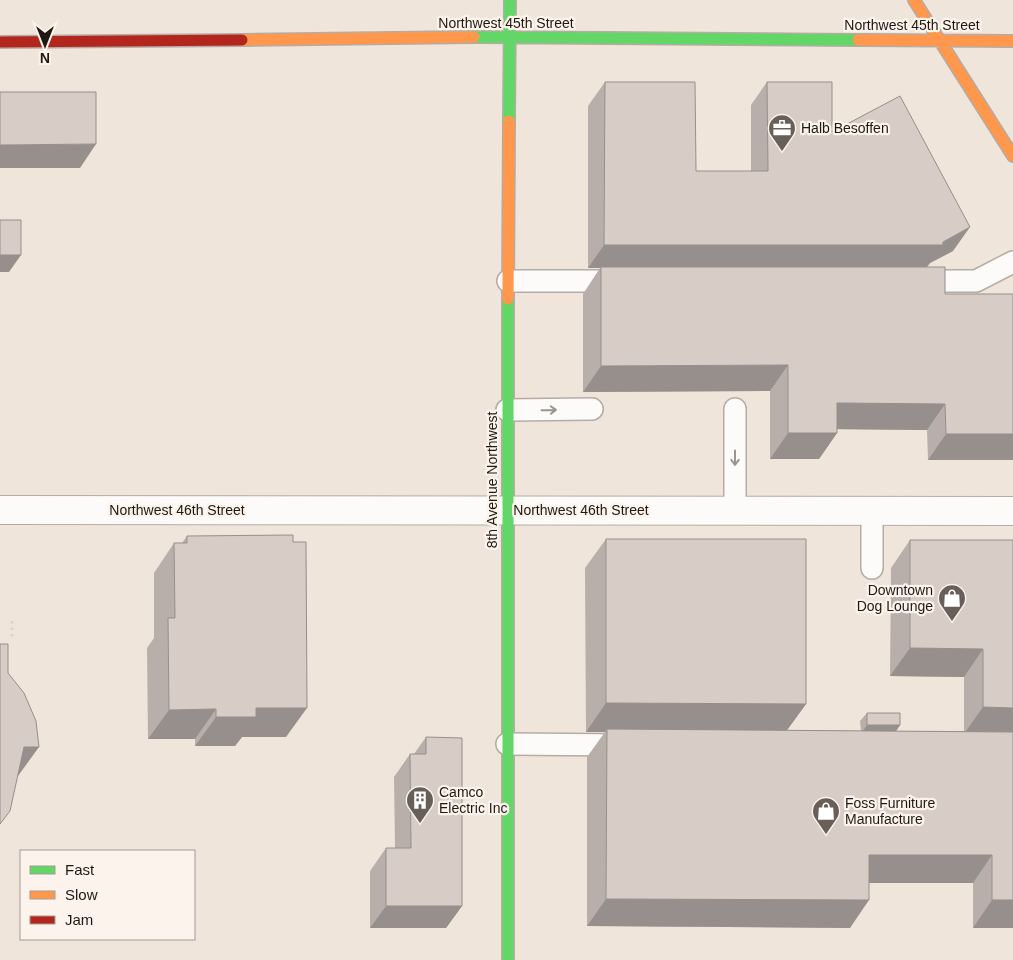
<svg xmlns="http://www.w3.org/2000/svg" width="1013" height="960" font-family="Helvetica,sans-serif">
  <style>
    .lines { fill: none; stroke-linecap: round; stroke-linejoin: round }
    .lane-casing { stroke: #b5aca4; stroke-width: 24 }
    .street-casing { stroke: #b5aca4; stroke-width: 30 }
    .fast-casing { stroke: #b5aca4; stroke-width: 14 }
    .slow-casing { stroke: #b5aca4; stroke-width: 14 }
    .jam-casing { stroke: #b5aca4; stroke-width: 14 }
    .path { stroke: #d7d4d1; stroke-width: 3; stroke-dasharray: 2.5 4; stroke-linecap: butt }
    .lane { stroke: #fdfbf9; stroke-width: 21 }
    .street { stroke: #fdfbf9; stroke-width: 28 }
    .fast { stroke: #63d668; stroke-width: 11 }
    .slow { stroke: #ff974d; stroke-width: 11 }
    .jam { stroke: #b3261e; stroke-width: 11 }
    .wall { fill: #b9afaa }
    .shaded-wall { fill: #968f8b }
    .building { fill: #d7ccc6; stroke: #968f8b }
    .oneway { stroke: #999591 }
    .labels { text-anchor: middle; dominant-baseline: central; stroke-width: 4.5; stroke-linejoin: round; paint-order: stroke }
    .street-label { font-size: 14px; fill: #1f1812; stroke: #fcf4ec }
    .poi-label { font-size: 14px; fill: #1f1812; stroke: #fcf4ec; text-anchor: start }
  </style>
  <rect width="100%" height="100%" fill="#f0e5da"/>
  <g class="lines">
    <!-- lane casing -->
    <g class="lane-casing">
      <path id="lane" d="M508,281H620
        M918,281H976L1013,262
        M735,409V511
        M507,410L592,409
        M872,511V568
        M507,744L625,745"/>
    </g>
    <!-- street casing -->
    <g class="street-casing">
      <path id="street" d="M0,510L1013,511"/>
    </g>
    <!-- fast casing -->
    <g class="fast-casing">
      <path id="fast" d="M474,37L858,40
        M509,121L510,0
        M508,960V299"/>
    </g>
    <!-- slow casing -->
    <g class="slow-casing">
      <path id="slow" d="M914,0L1013,156
        M242,40L474,37
        M858,40L1013,41
        M508,299L509,121"/>
    </g>
    <!-- jam casing -->
    <g class="jam-casing">
      <path id="jam" d="M0,42L242,40"/>
    </g>
    <!-- path -->
    <path class="path" d="M12,621V639"/>
    <!-- lane -->
    <use href="#lane" class="lane"/>
    <!-- street -->
    <use href="#street" class="street"/>
    <!-- fast -->
    <use href="#fast" class="fast"/>
    <!-- slow -->
    <use href="#slow" class="slow"/>
    <!-- jam -->
    <use href="#jam" class="jam"/>
  </g>
  <!-- wall -->
  <path class="wall" d="M605,82L696,171H751V105L767,82L832,132L953,251L930,263L927,267L945,294L1013,460H928L927,430L837,429V433L819,459H770V391L583,392V294L600,268H588V106Z
    M187,536L286,737H242L235,746H195V739H148L147,648L154,638V573L174,543H182Z
    M606,539L806,704L787,730L861,731L860,721L867,713L900,725L896,731H964V677L890,676L891,568L910,540H1013V928H973V883H869L850,928L587,926V757L605,732H586L585,568Z
    M426,737L462,906L446,928H370V871L386,848H395L394,777L410,754H414Z"/>
  <!-- shaded-wall -->
  <path class="shaded-wall" d="M96,144L80,168H0V145Z
    M970,227L953,251L930,263L926,268L601,267L600,268H588L604,245L943,242Z
    M0,255H21L9,272H0Z
    M788,365L770,391L583,392L601,366Z
    M837,403L945,404L927,430L819,429Z
    M788,433H837L819,459H770Z
    M946,434H1013V460H928Z
    M910,648L983,649L964,677L890,676Z
    M606,703L806,704L785,733L607,729L605,732H586Z
    M983,707L1013,708V736L964,734Z
    M256,708H307L286,737H242L235,746H195L216,717Z
    M216,709L195,739H148L169,710Z
    M867,725H900L894,734H861Z
    M24,747H39L18,776H3Z
    M869,855H992L973,883H850Z
    M606,899L869,900L850,928L587,926Z
    M992,900H1013V928H973Z
    M386,906H462L446,928H370Z"/>
  <!-- building -->
  <path class="building" d="M605,82H695L696,171H768L767,82H832V132L900,96L970,227L943,242V245H604Z
    M0,92H96V144L0,145Z
    M0,220H21V255H0Z
    M601,267H945V294H1013V434H946L945,404L837,403V433H788V365L601,366Z
    M293,535V542H306L307,708H256V717H216V709L169,710L168,618H175L174,543H187V536Z
    M606,539H806V704L606,703Z
    M910,540H1013V708L983,707V649L910,648Z
    M0,644H8V673L24,693L36,721L39,747H24L10,811L0,824Z
    M867,713H900V725H867Z
    M607,729L1013,732V900H992V855H869V900L606,899Z
    M426,737L462,738V906H386V848H411L410,754H426Z"/>
  <!-- one-way arrows -->
  <defs><path id="oneway-shaft" d="M-6 0H5M1.5-3L5.5 0L1.5 3" fill="none" stroke-width="1.6" stroke-linecap="round" stroke-linejoin="round" transform="scale(1.25)"/></defs>
  <g class="oneway">
    <use href="#oneway-shaft" transform="translate(549 410) rotate(-1)"/>
    <use href="#oneway-shaft" transform="translate(735 458) rotate(90)"/>
  </g>
  <!-- icons -->
  <defs>
    <g id="office-pin" transform="scale(1.4375)"><path d="M0 17L-7.5 6A9.5 9.5 0 1 1 7.5 6Z" fill="#686058" stroke="#fcf4ec"/><path d="M-6-3h4V-5.5h4V-3h4V5H-6ZM-1-4.5V-3h2v-1.5ZM-6 0V1H6V0Z" fill="#fff"/></g>
    <g id="shop-pin" transform="scale(1.4375)"><path d="M0 17L-7.5 6A9.5 9.5 0 1 1 7.5 6Z" fill="#686058" stroke="#fcf4ec"/><path d="M-5-2.5h2.3a2.7 3.5 0 0 1 5.4 0H5L5.5 6h-11ZM-1.5-2.5h3a1.5 2.3 0 0 0-3 0Z" fill="#fff"/></g>
    <g id="building-pin" transform="scale(1.4375)"><path d="M0 17L-7.5 6A9.5 9.5 0 1 1 7.5 6Z" fill="#686058" stroke="#fcf4ec"/><path d="M-4-6H4V6H1V3H-1V6H-4ZM-2.5-4.3h1.7v1.8h-1.7ZM.8-4.3h1.7v1.8H.8ZM-2.5-1h1.7V.8h-1.7ZM.8-1h1.7V.8H.8Z" fill="#fff"/></g>
  </defs>
  <g fill-rule="evenodd">
    <use href="#office-pin" x="782" y="128"/>
    <use href="#shop-pin" x="952" y="598"/>
    <use href="#building-pin" x="420" y="800"/>
    <use href="#shop-pin" x="826" y="811"/>
  </g>
  <g class="labels">
    <!-- street labels -->
    <g class="street-label">
      <text x="506" y="23">Northwest 45th Street</text>
      <text x="912" y="25">Northwest 45th Street</text>
      <text transform="translate(492 480) rotate(-90)">8th Avenue Northwest</text>
      <text x="177" y="510">Northwest 46th Street</text>
      <text x="581" y="510">Northwest 46th Street</text>
    </g>
    <!-- poi labels -->
    <g class="poi-label">
      <text x="801" y="128">Halb Besoffen</text>
      <text x="933" y="590" text-anchor="end">Downtown<tspan x="933" dy="16">Dog Lounge</tspan></text>
      <text x="439" y="792">Camco<tspan x="439" dy="16">Electric Inc</tspan></text>
      <text x="845" y="803">Foss Furniture<tspan x="845" dy="16">Manufacture</tspan></text>
    </g>
  </g>
  <!-- legend -->
  <rect x="20" y="850" width="175" height="90" fill="#fcf4ec" stroke="#a49c95"/>
  <rect x="30" y="866" width="25" height="8" fill="#63d668" stroke="#a49c95"/>
  <text x="65" y="875" font-size="15" fill="#1f1812">Fast</text>
  <rect x="30" y="891" width="25" height="8" fill="#ff974d" stroke="#a49c95"/>
  <text x="65" y="900" font-size="15" fill="#1f1812">Slow</text>
  <rect x="30" y="916" width="25" height="8" fill="#b3261e" stroke="#a49c95"/>
  <text x="65" y="925" font-size="15" fill="#1f1812">Jam</text>
  <!-- north arrow -->
  <g transform="translate(45 45) rotate(180)" stroke="#fcf4ec" stroke-width="4" paint-order="stroke">
  <path d="M0-4L9 19L0 12L-9 19Z" fill="#1f1812"/>
  <text y="-8" font-size="14" font-weight="bold" text-anchor="middle" fill="#1f1812">N</text>
  </g>
</svg>
